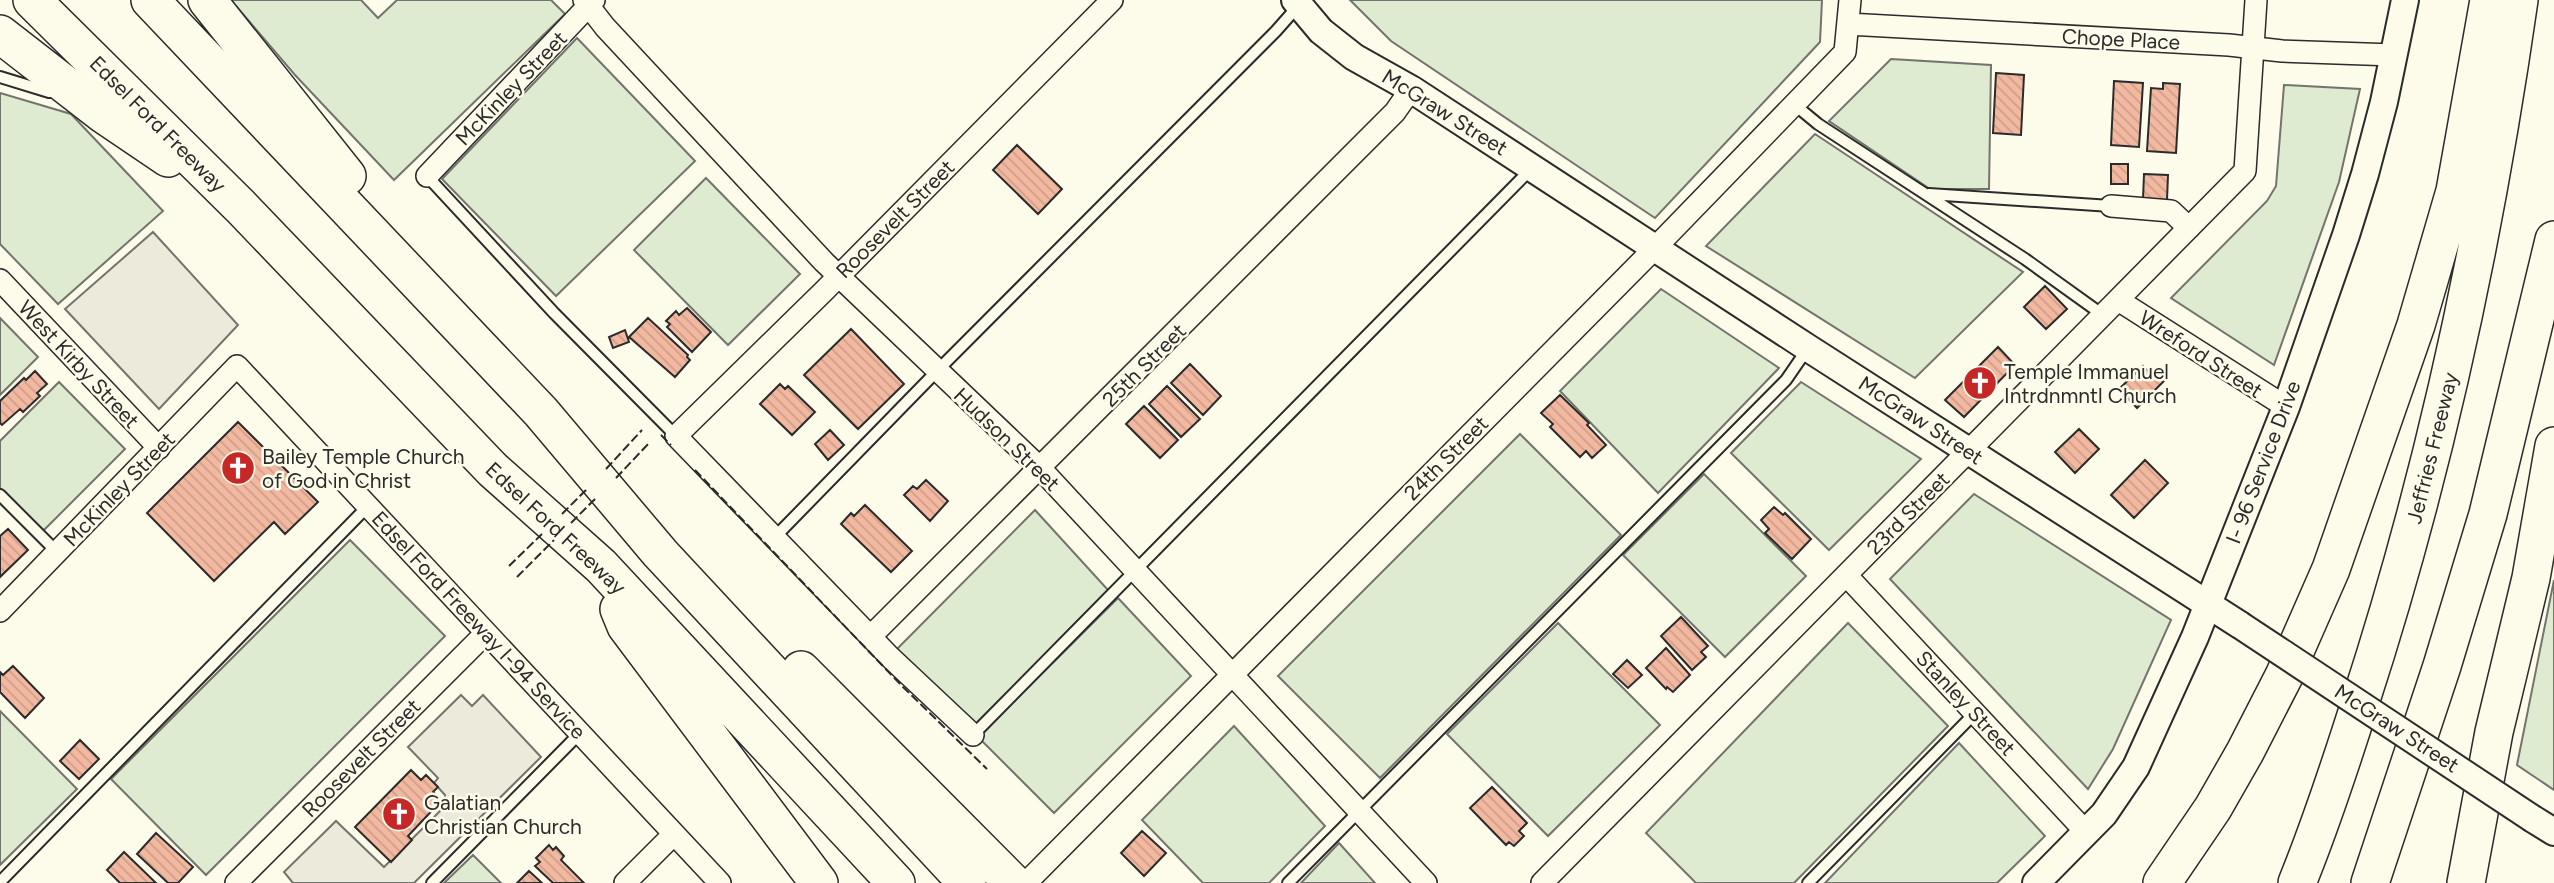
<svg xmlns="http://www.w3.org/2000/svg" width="2554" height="883" font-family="Figtree,sans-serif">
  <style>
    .grass { fill: #deebd1; stroke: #74746e; stroke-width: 2 }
    .parking { fill: #eceadb; stroke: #74746e; stroke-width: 2 }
    .building { fill: url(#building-back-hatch); stroke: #2b2b2b; stroke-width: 2 }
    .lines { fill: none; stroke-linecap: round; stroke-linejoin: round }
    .service-casing { stroke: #2b2b2b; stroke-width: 14 }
    .minor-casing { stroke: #2b2b2b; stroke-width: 24 }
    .tertiary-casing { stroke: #2b2b2b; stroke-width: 30 }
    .motorway-casing { stroke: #2b2b2b; stroke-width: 40 }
    .service { stroke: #fdfbea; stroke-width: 10 }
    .minor { stroke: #fdfbea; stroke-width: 21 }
    .tertiary { stroke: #fdfbea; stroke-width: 26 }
    .motorway { stroke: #fdfbea; stroke-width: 37 }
    .tertiary-bridge-casing { stroke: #2b2b2b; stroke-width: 30; stroke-linecap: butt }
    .tertiary-bridge { stroke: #fdfbea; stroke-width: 26 }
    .fence { stroke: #2b2b2b; stroke-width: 2; stroke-dasharray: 9 3.5; stroke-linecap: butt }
    .labels { text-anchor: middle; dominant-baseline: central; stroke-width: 5; stroke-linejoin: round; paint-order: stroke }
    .street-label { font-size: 21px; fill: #2b2b2b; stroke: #fdfbea }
    .poi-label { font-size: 21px; fill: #2b2b2b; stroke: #fdfbea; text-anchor: start }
  </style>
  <defs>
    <pattern id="building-back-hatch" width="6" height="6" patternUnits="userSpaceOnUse" patternTransform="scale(1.75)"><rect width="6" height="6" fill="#f2b8a0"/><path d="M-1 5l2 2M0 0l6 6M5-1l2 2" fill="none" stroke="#d09e8a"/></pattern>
  </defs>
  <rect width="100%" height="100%" fill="#fdfbea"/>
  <!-- grass -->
  <path class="grass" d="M231,0H361L378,18L397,0H551L565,14L394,180L295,75Z
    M1350,0H1822L1820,42L1655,218L1391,41Z
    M577,38L695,161L556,296L442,179Z
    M1891,59L1991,65L1989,189H1930L1829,121Z
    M2284,85L2360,89L2339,182L2274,365L2171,298L2267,201L2276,186Z
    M0,93L71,114L163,211L58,304L0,244Z
    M1815,134L2023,272L1915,378L1706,246Z
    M706,178L800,274L728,345L634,250Z
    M1661,289L1779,368L1658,493L1560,391Z
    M0,318L38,357L0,395Z
    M59,382L125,449L43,531L0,488V441Z
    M1801,382L1921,459L1829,550L1731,453Z
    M1520,434L1621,535L1380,778L1278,676Z
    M1704,474L1806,576L1725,657L1623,555Z
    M1974,494L2171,620L2113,749L2088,789L1890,579Z
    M1035,510L1108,590L974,727L897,649Z
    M350,540L445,636L206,875L111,779Z
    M2554,580V790L2517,765Z
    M1118,598L1191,676L1054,813L978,737Z
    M1558,623L1660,725L1548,836L1447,734Z
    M1848,623L1948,726L1794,883H1696L1646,833Z
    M0,711L77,789L0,865Z
    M1234,726L1325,826L1269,883H1203L1142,820Z
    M1959,743L2045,836L1997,883H1825Z
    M1339,843L1375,883H1301Z
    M473,855L501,883H444Z"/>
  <!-- parking -->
  <path class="parking" d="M153,232L238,325L159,409L65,309Z
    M461,695L472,706L483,695L541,757L414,883H293L284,872L336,821L384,867L445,806V795L434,783L438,778L408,747Z"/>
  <!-- building -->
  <path class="building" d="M1996,73L2024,75L2021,135L1993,133Z
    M2114,81L2143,83L2139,147L2111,145Z
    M2163,83L2180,84L2176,153L2147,151L2151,88L2163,89Z
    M1017,145L1062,189L1038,214L993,170Z
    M2111,164H2128V184H2111Z
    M2144,174L2168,175L2167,200L2143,199Z
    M2045,286L2067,309L2046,329L2024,307Z
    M687,308L711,332L692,352L667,327L670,324L666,321L676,311L679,315Z
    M648,318L688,355L687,357L690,360L675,377L629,337Z
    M851,329L904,384L858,429L804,375Z
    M625,330L629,342L613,348L609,337Z
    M1998,347L2015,365L1964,417L1945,400Z
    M1190,364L1221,396L1203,415L1171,383Z
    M2143,366L2152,375L2158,370L2166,379L2137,408L2119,389Z
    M35,371L47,384L37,393L40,396L23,412L20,409L2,425L0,423V401L24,378L26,380Z
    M780,384L785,389L788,386L815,412L792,435L760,404Z
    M1167,386L1200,419L1181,437L1149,404Z
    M1560,395L1589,423L1587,425L1606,445L1592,458L1586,451L1580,457L1550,427L1553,424L1541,413Z
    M1144,406L1178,440L1160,458L1126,424Z
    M238,422L318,502L285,534L274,522L214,581L147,513Z
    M2079,429L2099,449L2075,473L2055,452Z
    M830,430L844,445L828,460L815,444Z
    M2145,460L2168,483L2134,518L2111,495Z
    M926,480L948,501L930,521L904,495L913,486L917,489Z
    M865,505L912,551L891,572L841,524L851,513L854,516Z
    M1774,507L1783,515L1785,513L1811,539L1792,559L1765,533L1769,529L1761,520Z
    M8,529L28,550L0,577V536Z
    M1681,617L1708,646L1701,652L1706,657L1692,670L1661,636Z
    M1666,648L1690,675L1673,692L1667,687L1666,689L1646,668Z
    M1627,660L1642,675L1628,688L1613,674Z
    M13,666L44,698L25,718L0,692V672L3,675Z
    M80,740L99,759L79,779L60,761Z
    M411,770L421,780L426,775L438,787L433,792L442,800L408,836L412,840L391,862L355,827Z
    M1492,787L1527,823L1519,831L1524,836L1514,846L1509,842L1506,845L1470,808Z
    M1142,831L1166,853L1144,876L1121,853Z
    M156,833L193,867L178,883H168L137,854Z
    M549,845L553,850L556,847L564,856L561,860L584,883H553L535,866L540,862L536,858Z
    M124,852L156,883H120L107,870Z
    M529,871L542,883H517Z"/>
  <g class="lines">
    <!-- service casing -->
    <g class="service-casing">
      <path id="service" d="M0,77L49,92
        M1795,105L1818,124L2025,259L2103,315
        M427,176L554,313L676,436
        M1929,194L2111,206
        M0,495L57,552
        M775,537L937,371L1276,31L1299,5
        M973,735L1531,169
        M0,882L368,506
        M432,883L580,733
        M1288,883L1786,380L1808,348
        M1808,883L1975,713"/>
    </g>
    <!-- minor casing -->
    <g class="minor-casing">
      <path id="minor" d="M584,0L605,27L824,262L1038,466L1426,883
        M1848,24L2229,45L2282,51L2394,55
        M427,176L594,0
        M2111,206L2171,211L2189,228
        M0,280L159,448
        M2118,300L2286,407
        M1846,575L2086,832
        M0,611L237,366L720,883
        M872,635L1395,112L1411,89
        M973,735L891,658L676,436L824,291L1112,0
        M236,883L486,633
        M625,883L674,834
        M1026,883L1655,248L1845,52L1850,0
        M1542,883L2245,171L2256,0"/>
    </g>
    <!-- tertiary casing -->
    <g class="tertiary-casing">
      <path id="tertiary" d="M1295,0L1321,31L1354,57L1411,89L1808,348L2240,625
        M2533,819L2554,832
        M2036,883L2104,814L2136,767L2195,637L2286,407L2346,235L2365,174L2384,102L2405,0"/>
    </g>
    <!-- motorway casing -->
    <g class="motorway-casing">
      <path id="motorway" d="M32,0L241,207L493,470L601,566L896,883
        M150,0L541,412L660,553L967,883
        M207,0L347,176
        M0,34L103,114L168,158
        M619,609L626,626L819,883
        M801,670L1013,883
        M2162,883L2213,808L2245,752L2284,676L2331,569L2416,325L2455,191L2489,0
        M2297,883C2321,824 2341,763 2360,703C2435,473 2485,238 2519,0
        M2370,883L2442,666L2488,514L2554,240
        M2466,883L2494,732L2531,578L2554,446"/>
    </g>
    <!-- service -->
    <use href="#service" class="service"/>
    <!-- minor -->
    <use href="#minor" class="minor"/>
    <!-- tertiary -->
    <use href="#tertiary" class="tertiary"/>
    <!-- motorway -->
    <use href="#motorway" class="motorway"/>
    <!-- tertiary-bridge casing -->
    <g class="tertiary-bridge-casing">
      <path id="tertiary-bridge" d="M2240,625L2533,819"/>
    </g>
    <!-- tertiary-bridge -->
    <use href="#tertiary-bridge" class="tertiary-bridge"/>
    <!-- fence -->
    <path class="fence" d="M661,435L671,445
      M606,469L642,430
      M695,470L903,687L987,769
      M616,478L650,442
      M562,514L587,489
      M571,523L596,498
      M509,566L542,534
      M517,577L554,540"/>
  </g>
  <!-- icons -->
  <defs>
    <g id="church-disc" transform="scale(1.75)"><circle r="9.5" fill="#c62828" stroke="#fdfbea"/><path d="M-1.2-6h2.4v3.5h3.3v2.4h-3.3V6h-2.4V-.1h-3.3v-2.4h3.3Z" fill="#fff"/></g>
  </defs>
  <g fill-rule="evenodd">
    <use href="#church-disc" x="1980" y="383"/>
    <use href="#church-disc" x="238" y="468"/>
    <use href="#church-disc" x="399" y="814"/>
  </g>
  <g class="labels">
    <!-- street labels -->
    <g class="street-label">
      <text transform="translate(2121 39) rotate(3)">Chope Place</text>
      <text transform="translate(511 88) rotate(-46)">McKinley Street</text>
      <text transform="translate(1445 112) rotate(32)">McGraw Street</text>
      <text transform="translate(158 124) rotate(45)">Edsel Ford Freeway</text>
      <text transform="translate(895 219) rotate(-45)">Roosevelt Street</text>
      <text transform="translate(2201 354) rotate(33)">Wreford Street</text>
      <text transform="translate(79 364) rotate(47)">West Kirby Street</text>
      <text transform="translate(1144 365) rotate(-45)">25th Street</text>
      <text transform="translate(1921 420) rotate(33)">McGraw Street</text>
      <text transform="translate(1007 439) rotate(44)">Hudson Street</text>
      <text transform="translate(2432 448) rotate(-76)">Jeffries Freeway</text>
      <text transform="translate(1446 458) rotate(-45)">24th Street</text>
      <text transform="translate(2263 462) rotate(-69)">I- 96 Service Drive</text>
      <text transform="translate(119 489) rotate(-46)">McKinley Street</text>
      <text transform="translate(1908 513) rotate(-45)">23rd Street</text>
      <text transform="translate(556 528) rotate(43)">Edsel Ford Freeway</text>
      <text transform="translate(479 625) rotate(47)">Edsel Ford Freeway I-94 Service</text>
      <text transform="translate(1966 703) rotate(47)">Stanley Street</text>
      <text transform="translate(2397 728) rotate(33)">McGraw Street</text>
      <text transform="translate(361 758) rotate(-45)">Roosevelt Street</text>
    </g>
    <!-- poi labels -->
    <g class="poi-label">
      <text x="2004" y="371">Temple Immanuel<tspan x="2004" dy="24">Intrdnmntl Church</tspan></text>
      <text x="262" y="456">Bailey Temple Church<tspan x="262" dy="24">of God in Christ</tspan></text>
      <text x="424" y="802">Galatian<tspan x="424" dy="24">Christian Church</tspan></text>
    </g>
  </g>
</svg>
